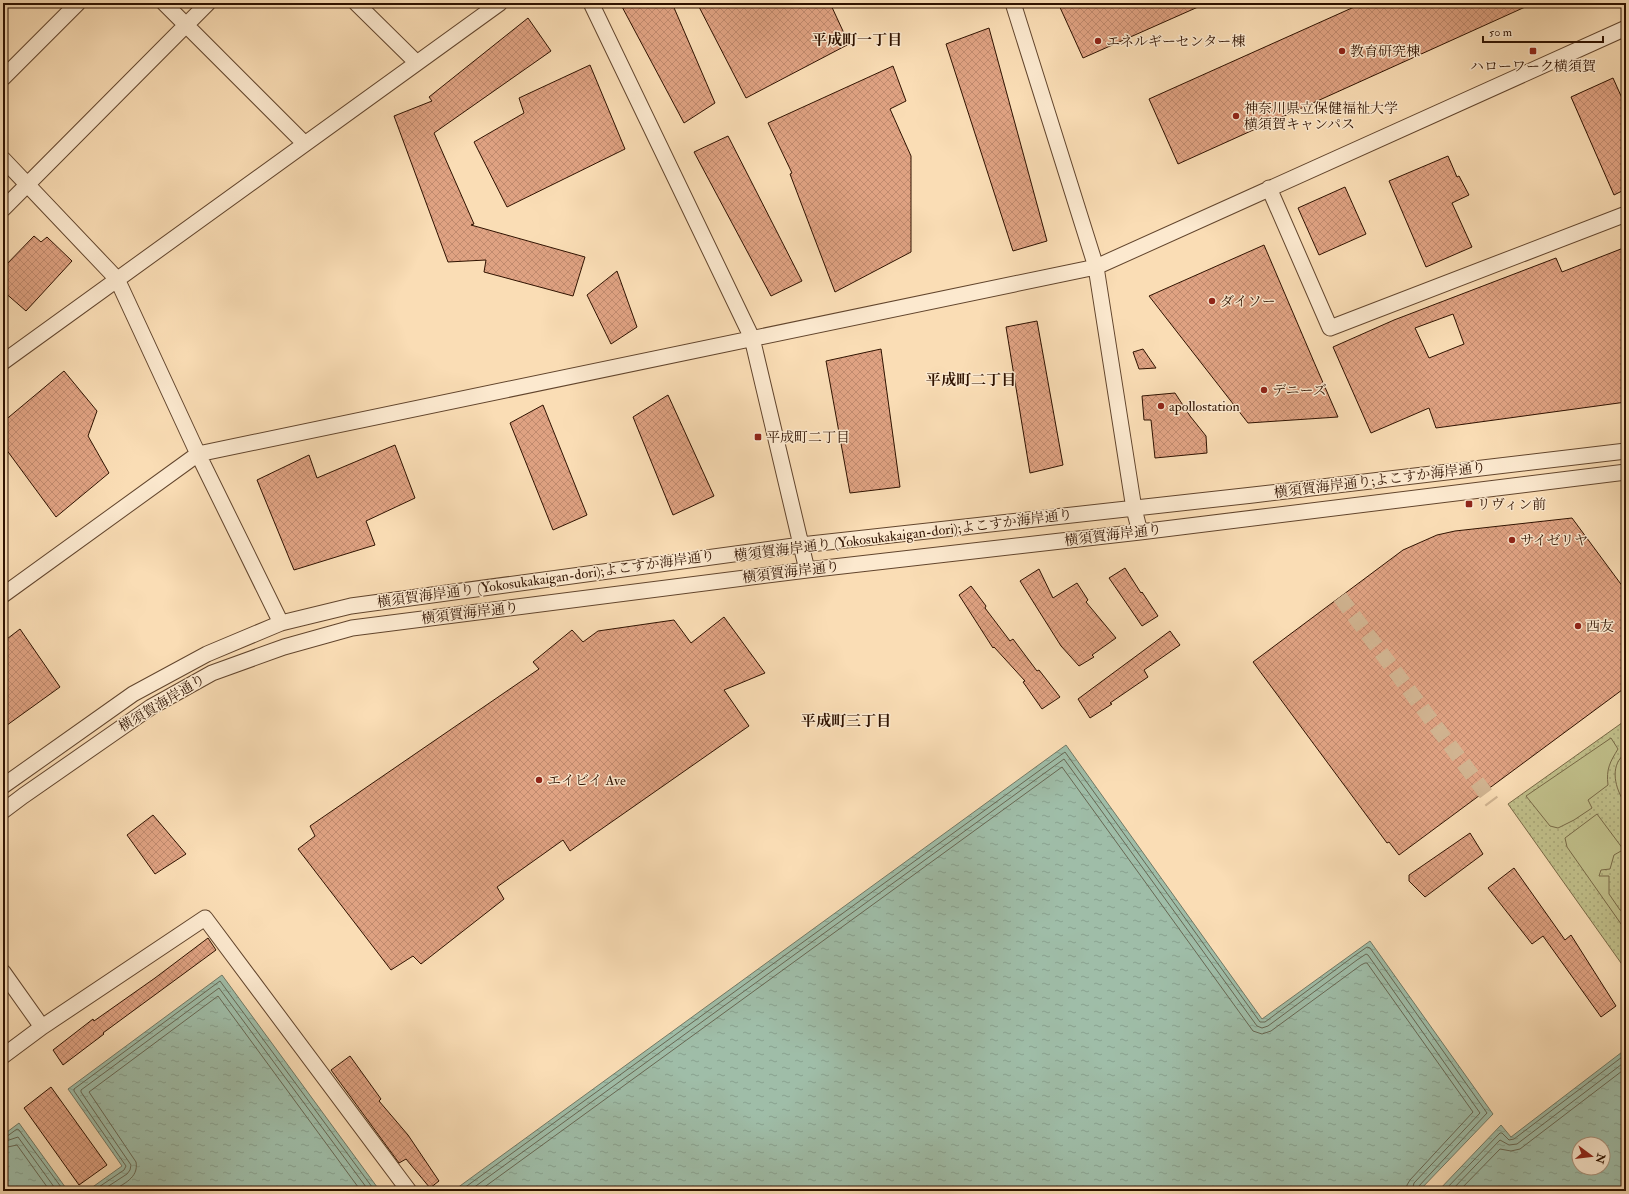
<svg xmlns="http://www.w3.org/2000/svg" width="1629" height="1194" font-family="'IM FELL Double Pica','Noto Serif JP',serif">
  <style>
    .grass { fill: url(#grass-dots); stroke: #786946 }
    .garden { fill: #c1c08b; stroke: #786946 }
    .water { fill: url(#water-ripples); stroke: #727965; fill-rule: evenodd }
    .lines { fill: none; stroke-linecap: round; stroke-linejoin: round }
    .shore { stroke: #676854; stroke-width: 1 }
    .building { fill: url(#building-cross-hatch); stroke: #2f1200; fill-rule: evenodd }
    .minor-tunnel { stroke: #d1b491; stroke-width: 15; stroke-dasharray: 15 8; stroke-linecap: butt }
    .minor-casing { stroke: #62452d; stroke-width: 17 }
    .minor { stroke: #fce9cf; stroke-width: 15 }
    .poi-dot { fill: #8f2418; stroke: #fce9cf; stroke-width: 1.5 }
    .labels { text-anchor: middle; dominant-baseline: central; stroke-width: 3; stroke-linejoin: round; paint-order: stroke }
    .poi-label { font-size: 14px; fill: #2f1200; stroke: #fce9cf; text-anchor: start }
    .street-label { font-size: 14px; fill: #2f1200; stroke: #fce9cf }
    .neighbourhood-label { font-size: 15px; font-weight: bold; fill: #2f1200; stroke: #fce9cf }
  </style>
  <defs>
    <pattern id="grass-dots" width="8" height="8" patternUnits="userSpaceOnUse"><rect width="8" height="8" fill="#c1c08b"/><path d="M2 2h.1M6 6h.1" fill="none" stroke="#a6a476" stroke-width="1.8" stroke-linecap="round"/></pattern>
    <pattern id="water-ripples" width="26" height="14" patternUnits="userSpaceOnUse"><rect width="26" height="14" fill="#9fbda8"/><path d="M2 4q2-2 4 0t4 0M15 11q2-2 4 0t4 0" fill="none" stroke="#89a18f"/></pattern>
    <pattern id="building-cross-hatch" width="8" height="8" patternUnits="userSpaceOnUse"><rect width="8" height="8" fill="#dfa282"/><path d="M0 0l8 8M0 8l8-8" fill="none" stroke="#c08a6e"/></pattern>
  </defs>
  <rect width="100%" height="100%" fill="#faddb5"/>
  <filter id="stains"><feTurbulence type="fractalNoise" baseFrequency=".005" numOctaves="4"/><feColorMatrix values="0 0 0 0 .2 0 0 0 0 .09 0 0 0 0 .02 0 0 0 .5 -.17"/></filter>
  <radialGradient id="worn" r=".72"><stop offset=".6" stop-color="#630" stop-opacity="0"/><stop offset="1" stop-color="#630" stop-opacity=".3"/></radialGradient>
  <!-- grass -->
  <path class="grass" d="M1626,720V970L1508,804Z"/>
  <!-- garden -->
  <path class="garden" d="M1611,738L1618,749C1610,762 1606,769 1608,785L1588,800L1592,808L1574,820L1558,828L1550,826L1526,796Z
    M1626,753V798L1623,800C1614,785 1610,764 1626,753Z
    M1597,814L1626,853V857L1621,851L1614,855L1610,869L1601,870L1599,876H1609V894L1620,910L1626,912V931L1567,847L1565,838Z"/>
  <!-- water -->
  <path class="water" d="M1066,745L1262,1019L1370,941L1493,1114L1419,1191H453Z
    M222,975L380,1191H87L122,1166L68,1089Z
    M1626,1049V1191H1438L1501,1125L1511,1137ZM1579,1144H1603V1168H1579Z
    M19,1123L68,1191H3V1135Z"/>
  <g class="lines">
    <!-- shore -->
    <path class="shore" d="M3,1137H6L17,1129L19,1130L64,1191
      M3,1142L18,1137L57,1191
      M3,1148L17,1145L50,1191
      M93,1191L124,1170L126,1166L74,1091V1089L220,981L375,1191
      M101,1191L127,1174L130,1170L131,1165L81,1092V1090L219,988L369,1191
      M112,1191C123,1184 139,1178 136,1162L89,1092L218,996L361,1191
      M460,1191L1065,752L1260,1022H1265L1354,956L1367,947L1370,948L1487,1113L1418,1187L1417,1191
      M469,1191L1064,759L1257,1026L1262,1028L1268,1026L1357,960L1366,954L1368,955L1480,1113L1414,1183L1412,1191
      M479,1191L1062,767L1253,1031L1262,1034L1271,1031L1361,965L1365,963H1367L1473,1112L1410,1180L1407,1185L1406,1191
      M1444,1191L1500,1133H1502L1509,1140L1514,1139L1626,1054
      M1451,1191L1500,1140L1509,1145L1517,1144L1626,1061
      M1459,1191L1500,1149L1511,1151L1520,1149L1626,1068"/>
  </g>
  <!-- building -->
  <path class="building" d="M620,3H672L715,103L684,123Z
    M697,3H830L849,44L746,98Z
    M1058,3H1207L1083,58Z
    M1363,3H1534L1178,164L1149,99Z
    M528,18L551,51L434,133L474,224L471,225L585,257L573,296L484,272L486,260L448,262L394,116L432,101L429,97Z
    M989,28L1047,241L1013,251L946,44Z
    M590,65L625,149L507,207L474,142L524,113L519,98Z
    M893,66L906,101L890,109L911,156V252L835,292L790,174L792,173L768,123Z
    M1613,78L1626,107V189L1614,195L1571,97Z
    M728,136L802,281L771,296L694,152Z
    M1448,156L1457,177L1459,176L1469,195L1452,203L1472,247L1426,267L1389,181Z
    M1345,187L1366,234L1319,255L1298,208Z
    M34,236L41,242L47,237L72,261L26,311L3,291V268Z
    M1264,245L1314,362L1338,417L1248,423L1149,296Z
    M1626,247V402L1436,428L1429,408L1371,433L1333,347L1394,320L1556,258L1562,272ZM1453,314L1464,344L1429,358L1415,328Z
    M617,271L637,327L611,344L587,295Z
    M1037,321L1063,465L1030,473L1006,327Z
    M881,349L900,487L850,493L826,361Z
    M1143,349L1156,368L1139,369L1133,352Z
    M64,371L97,411L88,436L109,473L56,517L3,445V422Z
    M1175,393L1190,416L1206,436L1207,453L1155,458L1151,420H1144L1142,396Z
    M668,395L714,496L673,515L633,417Z
    M543,405L587,515L553,530L510,423Z
    M395,445L415,498L366,521L375,545L294,570L257,480L309,455L317,478Z
    M1572,518L1626,591V687L1399,855L1389,842L1387,843L1253,662L1403,550L1437,535L1455,531Z
    M1125,568L1141,593L1142,592L1158,616L1142,626L1109,578Z
    M1039,569L1053,598L1077,583L1088,600L1086,602L1116,638L1092,655L1094,657L1079,666L1061,646L1020,581Z
    M971,586L986,606L985,608L1010,641L1013,639L1037,671L1039,670L1060,697L1042,709L1023,682L1025,681L994,647L993,648L959,595Z
    M724,617L765,673L724,690L749,726L570,851L563,840L497,887L504,899L421,964L413,956L391,970L298,849L315,836L310,826L539,669L533,662L572,630L583,642L598,631L674,620L691,643Z
    M20,629L60,687L3,728V642Z
    M1170,631L1180,645L1144,670L1148,677L1110,703L1112,704L1090,718L1078,699Z
    M153,815L186,854L155,874L127,835Z
    M1470,833L1483,854L1425,897L1409,881V875Z
    M1514,868L1565,940L1571,935L1616,1006L1601,1017L1543,936L1532,944L1488,888Z
    M208,938L216,950L103,1033L104,1034L63,1065L53,1050L93,1019L94,1021L155,978Z
    M350,1056L381,1099L379,1101L408,1135L439,1181L430,1188L406,1159L399,1163L331,1070Z
    M51,1087L107,1165L79,1185L24,1108Z"/>
  <g class="lines">
    <!-- minor-tunnel -->
    <path class="minor-tunnel" d="M1340,597L1492,802"/>
    <!-- minor casing -->
    <g class="minor-casing">
      <path id="minor" d="M164,3L305,144
        M356,3L417,63
        M591,3L752,338L807,570
        M1013,3L1096,267L1134,509L1140,532
        M3,78L78,3
        M3,159L117,279L198,454L281,623
        M1269,188L1330,328L1626,214
        M3,209L208,3
        M3,362L500,3
        M3,595L198,454L1096,267L1626,28
        M3,786L133,694L207,654L281,623L351,606L801,545L1253,495L1626,451
        M3,811L23,796L151,707L212,673L284,647L352,628L807,570L1140,532L1626,472
        M3,972L42,1027L205,918L409,1191
        M3,1056L42,1027"/>
    </g>
    <!-- minor -->
    <use href="#minor" class="minor"/>
  </g>
  <!-- markers -->
  <g class="poi-dot">
    <circle cx="1098" cy="41" r="4"/>
    <circle cx="1342" cy="51" r="4"/>
    <rect x="1529" y="47" width="8" height="8" rx="2"/>
    <circle cx="1236" cy="116" r="4"/>
    <circle cx="1212" cy="301" r="4"/>
    <circle cx="1264" cy="390" r="4"/>
    <circle cx="1161" cy="406" r="4"/>
    <rect x="754" y="433" width="8" height="8" rx="2"/>
    <rect x="1465" y="500" width="8" height="8" rx="2"/>
    <circle cx="1512" cy="540" r="4"/>
    <circle cx="1578" cy="626" r="4"/>
    <circle cx="539" cy="780" r="4"/>
  </g>
  <g class="labels">
    <!-- poi labels -->
    <g class="poi-label">
      <text x="1106" y="41">エネルギーセンター棟</text>
      <text x="1350" y="51">教育研究棟</text>
      <text x="1533" y="66" text-anchor="middle">ハローワーク横須賀</text>
      <text x="1244" y="108">神奈川県立保健福祉大学<tspan x="1244" dy="16">横須賀キャンパス</tspan></text>
      <text x="1220" y="301">ダイソー</text>
      <text x="1272" y="390">デニーズ</text>
      <text x="1169" y="406">apollostation</text>
      <text x="766" y="437">平成町二丁目</text>
      <text x="1477" y="504">リヴィン前</text>
      <text x="1520" y="540">サイゼリヤ</text>
      <text x="1586" y="626">西友</text>
      <text x="547" y="780">エイビイ Ave</text>
    </g>
    <!-- street labels -->
    <g class="street-label">
      <text transform="translate(1380 480) rotate(-7)">横須賀海岸通り;よこすか海岸通り</text>
      <text transform="translate(903 535) rotate(-7)">横須賀海岸通り (Yokosukakaigan-dori);よこすか海岸通り</text>
      <text transform="translate(1113 535) rotate(-7)">横須賀海岸通り</text>
      <text transform="translate(791 572) rotate(-7)">横須賀海岸通り</text>
      <text transform="translate(546 579) rotate(-8)">横須賀海岸通り (Yokosukakaigan-dori);よこすか海岸通り</text>
      <text transform="translate(470 613) rotate(-7)">横須賀海岸通り</text>
      <text transform="translate(162 703) rotate(-31)">横須賀海岸通り</text>
    </g>
    <!-- neighbourhood labels -->
    <g class="neighbourhood-label">
      <text x="857" y="40">平成町一丁目</text>
      <text x="971" y="380">平成町二丁目</text>
      <text x="846" y="721">平成町三丁目</text>
    </g>
  </g>
  <!-- margin -->
  <rect width="1629" height="1194" fill="none" stroke="#faddb5" stroke-width="16"/>
  <rect x="4" y="4" width="1621" height="1186" fill="none" stroke="#2f1200" stroke-width="2"/>
  <rect x="8" y="8" width="1613" height="1178" fill="none" stroke="#2f1200"/>
  <!-- north arrow -->
  <g transform="translate(1591 1156) rotate(105)"><circle r="19" fill="#fce9cf" stroke="#aa937c"/>
  <path d="M0-3L7 15L0 10L-7 15Z" fill="#8f2418"/>
  <text y="-6" font-size="11" font-weight="bold" text-anchor="middle" fill="#2f1200">N</text>
  </g>
  <!-- scale -->
  <path d="M1483 36v6h120v-6" fill="none" stroke="#2f1200" stroke-width="2"/>
  <text x="1489" y="36" font-size="12" fill="#2f1200" stroke="#fce9cf" stroke-width="3" paint-order="stroke">50 m</text>
  <rect width="100%" height="100%" filter="url(#stains)"/>
  <rect width="100%" height="100%" fill="url(#worn)"/>
</svg>
